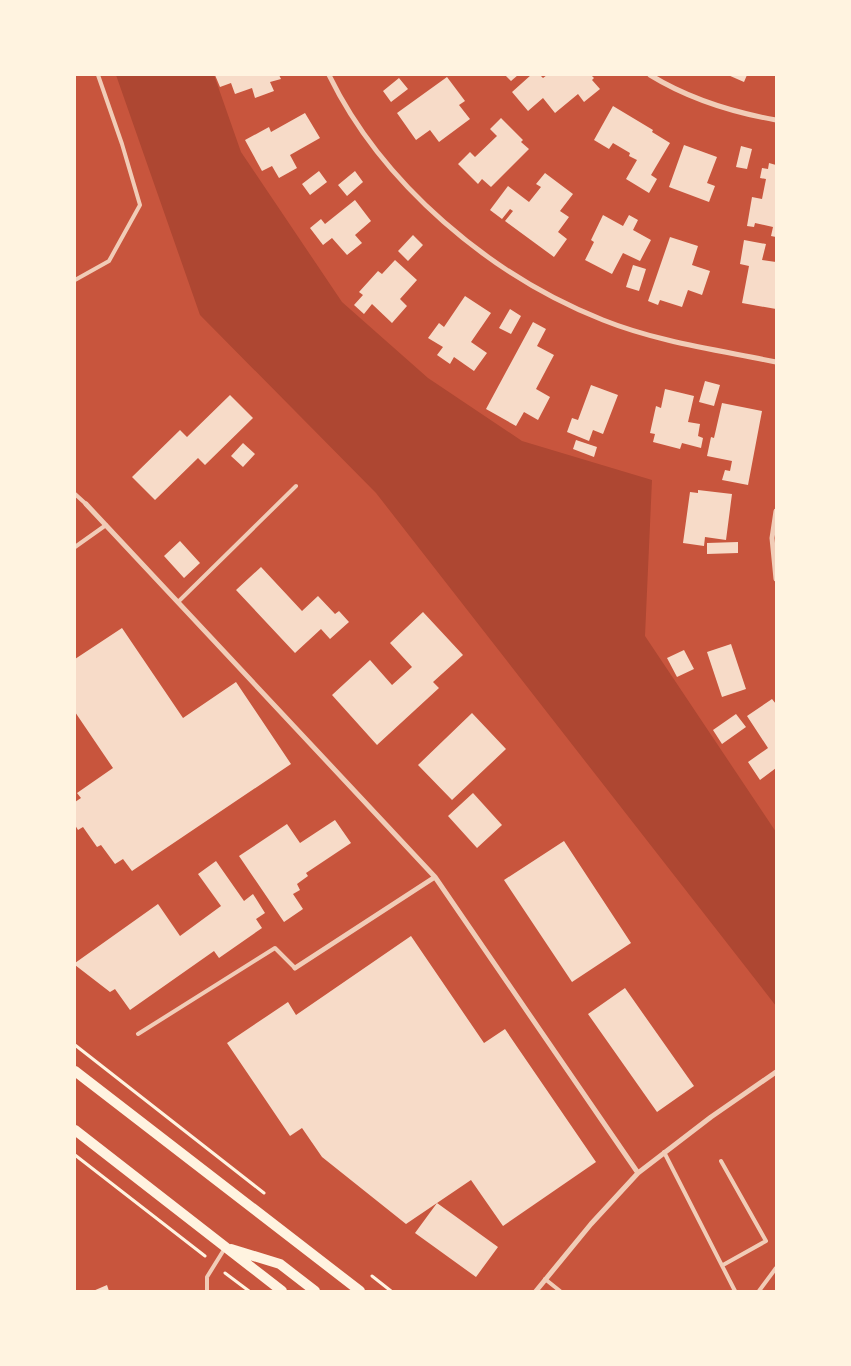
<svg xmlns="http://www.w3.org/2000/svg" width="851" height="1366" font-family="'Public Sans',sans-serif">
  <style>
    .green { fill: #ae4732 }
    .building { fill: #f7dbc8 }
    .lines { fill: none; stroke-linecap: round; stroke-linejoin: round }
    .path { stroke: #fff3e0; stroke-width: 3 }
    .service { stroke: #f1ccb7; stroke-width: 4 }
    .minor { stroke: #f1ccb7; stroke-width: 5 }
    .secondary { stroke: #fff3e0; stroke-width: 10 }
  </style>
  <rect width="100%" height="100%" fill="#c8553d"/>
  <!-- green -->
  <path class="green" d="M116,75H214L241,152L342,302L428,378L522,441L652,480L645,636L776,832V1006L376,493L200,315Z"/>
  <!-- building -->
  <path class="building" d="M215,75H279L281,79L270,82L274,91L255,98L252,88L235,94L231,83L220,87Z
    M505,75H518L511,81Z
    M531,75H540L543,78L547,75H591L594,78L592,80L600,89L584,102L578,94L555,113L543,98L528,111L512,92Z
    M728,75H747L744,82Z
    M447,77L465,101L459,105L470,119L439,142L430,130L416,140L397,113Z
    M399,78L408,89L391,102L383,91Z
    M613,106L653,130L652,132L670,143L651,175L657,179L649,193L626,179L637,160L629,156L630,153L613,143L609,149L594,140Z
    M305,113L320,138L290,155L297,168L279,178L272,166L262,171L245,140L269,127L271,132Z
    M501,118L523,140L521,142L529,149L491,187L482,179L478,184L458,164L470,152L475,157L497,136L490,129Z
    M684,145L717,157L707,183L715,186L709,202L669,187Z
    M741,146L752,149L747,169L736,167Z
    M769,163L776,165V237L771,236L773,227L755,223L754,227L747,226L752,197L762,199L766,179L760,178L762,168L768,169Z
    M319,171L327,182L310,195L302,184Z
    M355,171L363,182L347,196L338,185Z
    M545,173L573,194L560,211L569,217L558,232L567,239L554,257L505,221L513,211L510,209L502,219L490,210L508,186L529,202L541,187L536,184Z
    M355,200L371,221L355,235L362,243L347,255L332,238L323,245L310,228L321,219L325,224Z
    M603,215L623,226L629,215L638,220L633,230L651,240L640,261L623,253L612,274L585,260L594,242L591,240Z
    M413,235L423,245L408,261L398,251Z
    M670,237L698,246L692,265L710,271L702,295L688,290L682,307L660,300L658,305L648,301Z
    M744,240L766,244L762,260L776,262V309L742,303L749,266L740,264Z
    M395,260L417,280L400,299L407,306L392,323L372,304L364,314L354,305L363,295L359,292L378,271L382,274Z
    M633,265L646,269L639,291L626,287Z
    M465,296L491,313L471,342L487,353L474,371L454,357L450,364L437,355L443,347L428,338L439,323L444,327Z
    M510,309L521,316L511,334L499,328Z
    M533,322L546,329L537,346L554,355L536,389L550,397L538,420L524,412L516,426L486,409Z
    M705,381L720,385L714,406L699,402Z
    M591,385L618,395L603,434L593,430L589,441L567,432L572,418L578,420Z
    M665,389L694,396L688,422L700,424L698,436L703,438L701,448L682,443L680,449L653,442L655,434L650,433L656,406L661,408Z
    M230,395L253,418L205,465L198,458L155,500L132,477L180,430L187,437Z
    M722,403L762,411L748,485L722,480L725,470L730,471L732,461L707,456L711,437L714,438Z
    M576,440L597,447L594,457L573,449Z
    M243,443L255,454L243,467L231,456Z
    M698,490L732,494L726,540L705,537L704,546L683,543L690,492L698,493Z
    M180,541L200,563L184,578L164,556Z
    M738,542V553L707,554V543Z
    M261,567L302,611L318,596L335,614L339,611L349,622L330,639L321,629L295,653L236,590Z
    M423,612L463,655L433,682L439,688L377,745L332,695L370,660L392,685L412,667L390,643Z
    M122,628L183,718L236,682L291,764L132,871L123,859L115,864L101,845L97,847L83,827L78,830L75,825V802L81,798L77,793L113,768L75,712V659Z
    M731,644L746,689L722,697L707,652Z
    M684,650L694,669L677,677L667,658Z
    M772,699L776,704V768L760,780L748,762L768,748L747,716Z
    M472,713L506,749L452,800L418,765Z
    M736,714L746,727L722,744L713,730Z
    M473,793L502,825L477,848L448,816Z
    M335,820L351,843L306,873L308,876L297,884L300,890L293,894L303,909L284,922L239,856L287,824L300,843Z
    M564,841L631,943L572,982L504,880Z
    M216,861L244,901L253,894L265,913L256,919L262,928L219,958L214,951L130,1010L115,989L110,992L75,965V963L158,904L180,936L221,906L198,874Z
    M411,936L484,1043L505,1029L596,1162L503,1226L471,1180L406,1224L322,1157L302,1128L290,1136L227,1043L288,1002L296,1015Z
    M625,988L694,1086L657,1112L588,1014Z
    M437,1203L498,1247L476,1277L415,1233Z
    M107,1285L109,1291H93Z"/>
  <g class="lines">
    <!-- path -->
    <path class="path" d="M75,1045L264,1193
      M75,1155L205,1256
      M225,1273L249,1291
      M372,1276L391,1291"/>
    <!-- service -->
    <path class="service" d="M75,280L109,261L140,205L122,144L98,75
      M75,494L86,504
      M75,547L106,525
      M178,602L296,486
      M138,1034L275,948L295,968
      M664,1152L735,1291
      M721,1161L766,1241L723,1265
      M545,1279L560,1291
      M207,1291V1277L225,1248
      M759,1291L776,1268"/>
    <!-- minor -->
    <path class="minor" d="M329,75C382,184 491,276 603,320C658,342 718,350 776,362
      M650,75C689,99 731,112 776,120
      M86,504L435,877L638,1173
      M776,511L772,538L776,579
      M295,968L435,877
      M536,1291L591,1224L638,1173L711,1117L776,1072"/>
    <!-- secondary -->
    <path class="secondary" d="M75,1071L360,1291
      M75,1130L282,1291
      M231,1249L280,1264L315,1291"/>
  </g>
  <!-- border -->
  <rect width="851" height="1366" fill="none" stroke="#fff3e0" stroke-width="152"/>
</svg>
